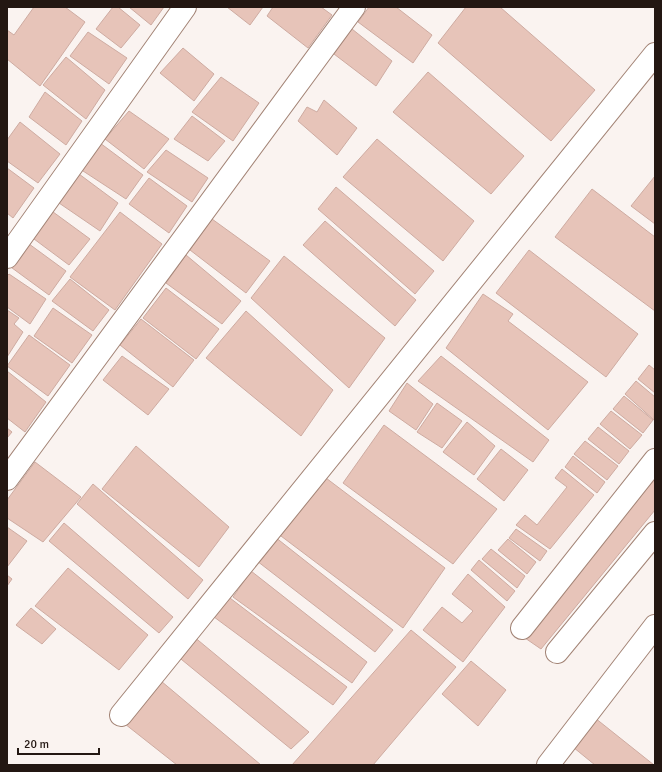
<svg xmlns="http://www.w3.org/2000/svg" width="662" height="772" font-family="Signika,sans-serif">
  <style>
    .building { fill: #e7c4b9; stroke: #ceaba1 }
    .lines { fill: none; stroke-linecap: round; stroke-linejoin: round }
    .minor-casing { stroke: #a38476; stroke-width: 24 }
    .minor { stroke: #fff; stroke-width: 22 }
  </style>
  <rect width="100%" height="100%" fill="#faf3f0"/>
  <!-- building -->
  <path class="building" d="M34,7H65L85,22L40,86L7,59V30L14,35Z
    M113,7H118L140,25L121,48L96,29Z
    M129,7H164L151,25Z
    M227,7H263L250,25Z
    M273,7H321L332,15L308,48L267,16Z
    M369,7H396L432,35L413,63L358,22Z
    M466,7H500L595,90L551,141L438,43Z
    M352,29L392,61L376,86L334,54Z
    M88,32L127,58L109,84L70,56Z
    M183,48L214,74L194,101L160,73Z
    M66,57L105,90L86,119L43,85Z
    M428,72L524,156L491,194L393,112Z
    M221,77L259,103L233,141L192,112Z
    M45,92L82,121L66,145L29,117Z
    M324,100L357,128L337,155L298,121L307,107L317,112Z
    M129,111L169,139L144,169L105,139Z
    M192,116L225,141L208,161L174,139Z
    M20,122L60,154L38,183L7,161V140Z
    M377,139L474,221L443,261L343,177Z
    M100,143L143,175L126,199L80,169Z
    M166,150L208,178L192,202L147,172Z
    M7,168L34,188L13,218L7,213Z
    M79,174L118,203L100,231L59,203Z
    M655,176V224L631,206Z
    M149,178L187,206L169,233L129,204Z
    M336,187L434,271L415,294L318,209Z
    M592,189L655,237V311L555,237Z
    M49,209L90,239L69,265L30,236Z
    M120,212L162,244L115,310L70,277Z
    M212,219L270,261L246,293L190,250Z
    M325,221L416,300L395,326L303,245Z
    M25,241L66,271L49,295L8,265Z
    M529,250L638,334L606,377L496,293Z
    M186,255L241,301L222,324L166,283Z
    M284,256L385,338L349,388L251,298Z
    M9,274L46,299L30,324L7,307V276Z
    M70,279L109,310L93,331L52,301Z
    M166,288L219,329L196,359L143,318Z
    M483,294L513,314L508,321L588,382L548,430L446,348Z
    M53,308L92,335L72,363L34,336Z
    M7,310L19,318L14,324L23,332L7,357Z
    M246,311L333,390L301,436L206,358Z
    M141,319L194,360L173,387L120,345Z
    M29,335L70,365L48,396L7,366Z
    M122,356L169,389L148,415L103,380Z
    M441,356L549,440L533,462L418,381Z
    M649,365L655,370V393L638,379Z
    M7,371L46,402L25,432L7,418Z
    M636,381L655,397L654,420L625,394Z
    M407,383L433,404L416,430L389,411Z
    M624,396L653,420L643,433L613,409Z
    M437,403L462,421L442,448L417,432Z
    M611,411L642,435L630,449L600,424Z
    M467,422L495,446L474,475L443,452Z
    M384,425L497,509L453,564L343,483Z
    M598,427L629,451L619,464L588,439Z
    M7,428L12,432L7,438Z
    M585,441L618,466L607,480L574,454Z
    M136,446L229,527L199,567L102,489Z
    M501,449L528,470L504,501L477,479Z
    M573,456L605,482L597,493L565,467Z
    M35,462L81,497L43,542L7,518V500Z
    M562,469L594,495L550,549L516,525L525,515L537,525L567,487L555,478Z
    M322,475L445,568L403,628L277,533Z
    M655,479V510L541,649L525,638Z
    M93,484L203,580L188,599L77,504Z
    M64,523L173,617L159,633L49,541Z
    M7,527L27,541L7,567Z
    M516,529L547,551L540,561L509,538Z
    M275,537L393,630L375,652L257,561Z
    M508,539L536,562L527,574L498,550Z
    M491,549L525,576L517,588L482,559Z
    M479,560L515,591L507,601L471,570Z
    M68,568L148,635L119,670L35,606Z
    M251,571L367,662L352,683L233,597Z
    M468,574L505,607L463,662L423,630L442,607L462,623L473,611L452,594Z
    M7,575L12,579L7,586Z
    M226,595L347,687L333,705L210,614Z
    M31,608L56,629L42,644L16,625Z
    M411,630L456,667L373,765H292Z
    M193,636L309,732L291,749L176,655Z
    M471,661L506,690L478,726L442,694Z
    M161,681L261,765H177L125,724Z
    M590,714L654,765H595L568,743Z"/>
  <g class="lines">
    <!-- minor casing -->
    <g class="minor-casing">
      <path id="minor" d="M7,257L185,7
        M7,479L354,7
        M522,628L655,460
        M557,652L655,533
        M121,715L655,54
        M548,765L655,626"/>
    </g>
    <!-- minor -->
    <use href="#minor" class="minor"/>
  </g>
  <!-- border -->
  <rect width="662" height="772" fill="none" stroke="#231712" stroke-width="16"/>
  <!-- scale -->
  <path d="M18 748v6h81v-6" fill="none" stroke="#231712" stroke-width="2"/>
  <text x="24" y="748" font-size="12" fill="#231712" stroke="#faf3f0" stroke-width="3" paint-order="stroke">20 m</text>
</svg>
